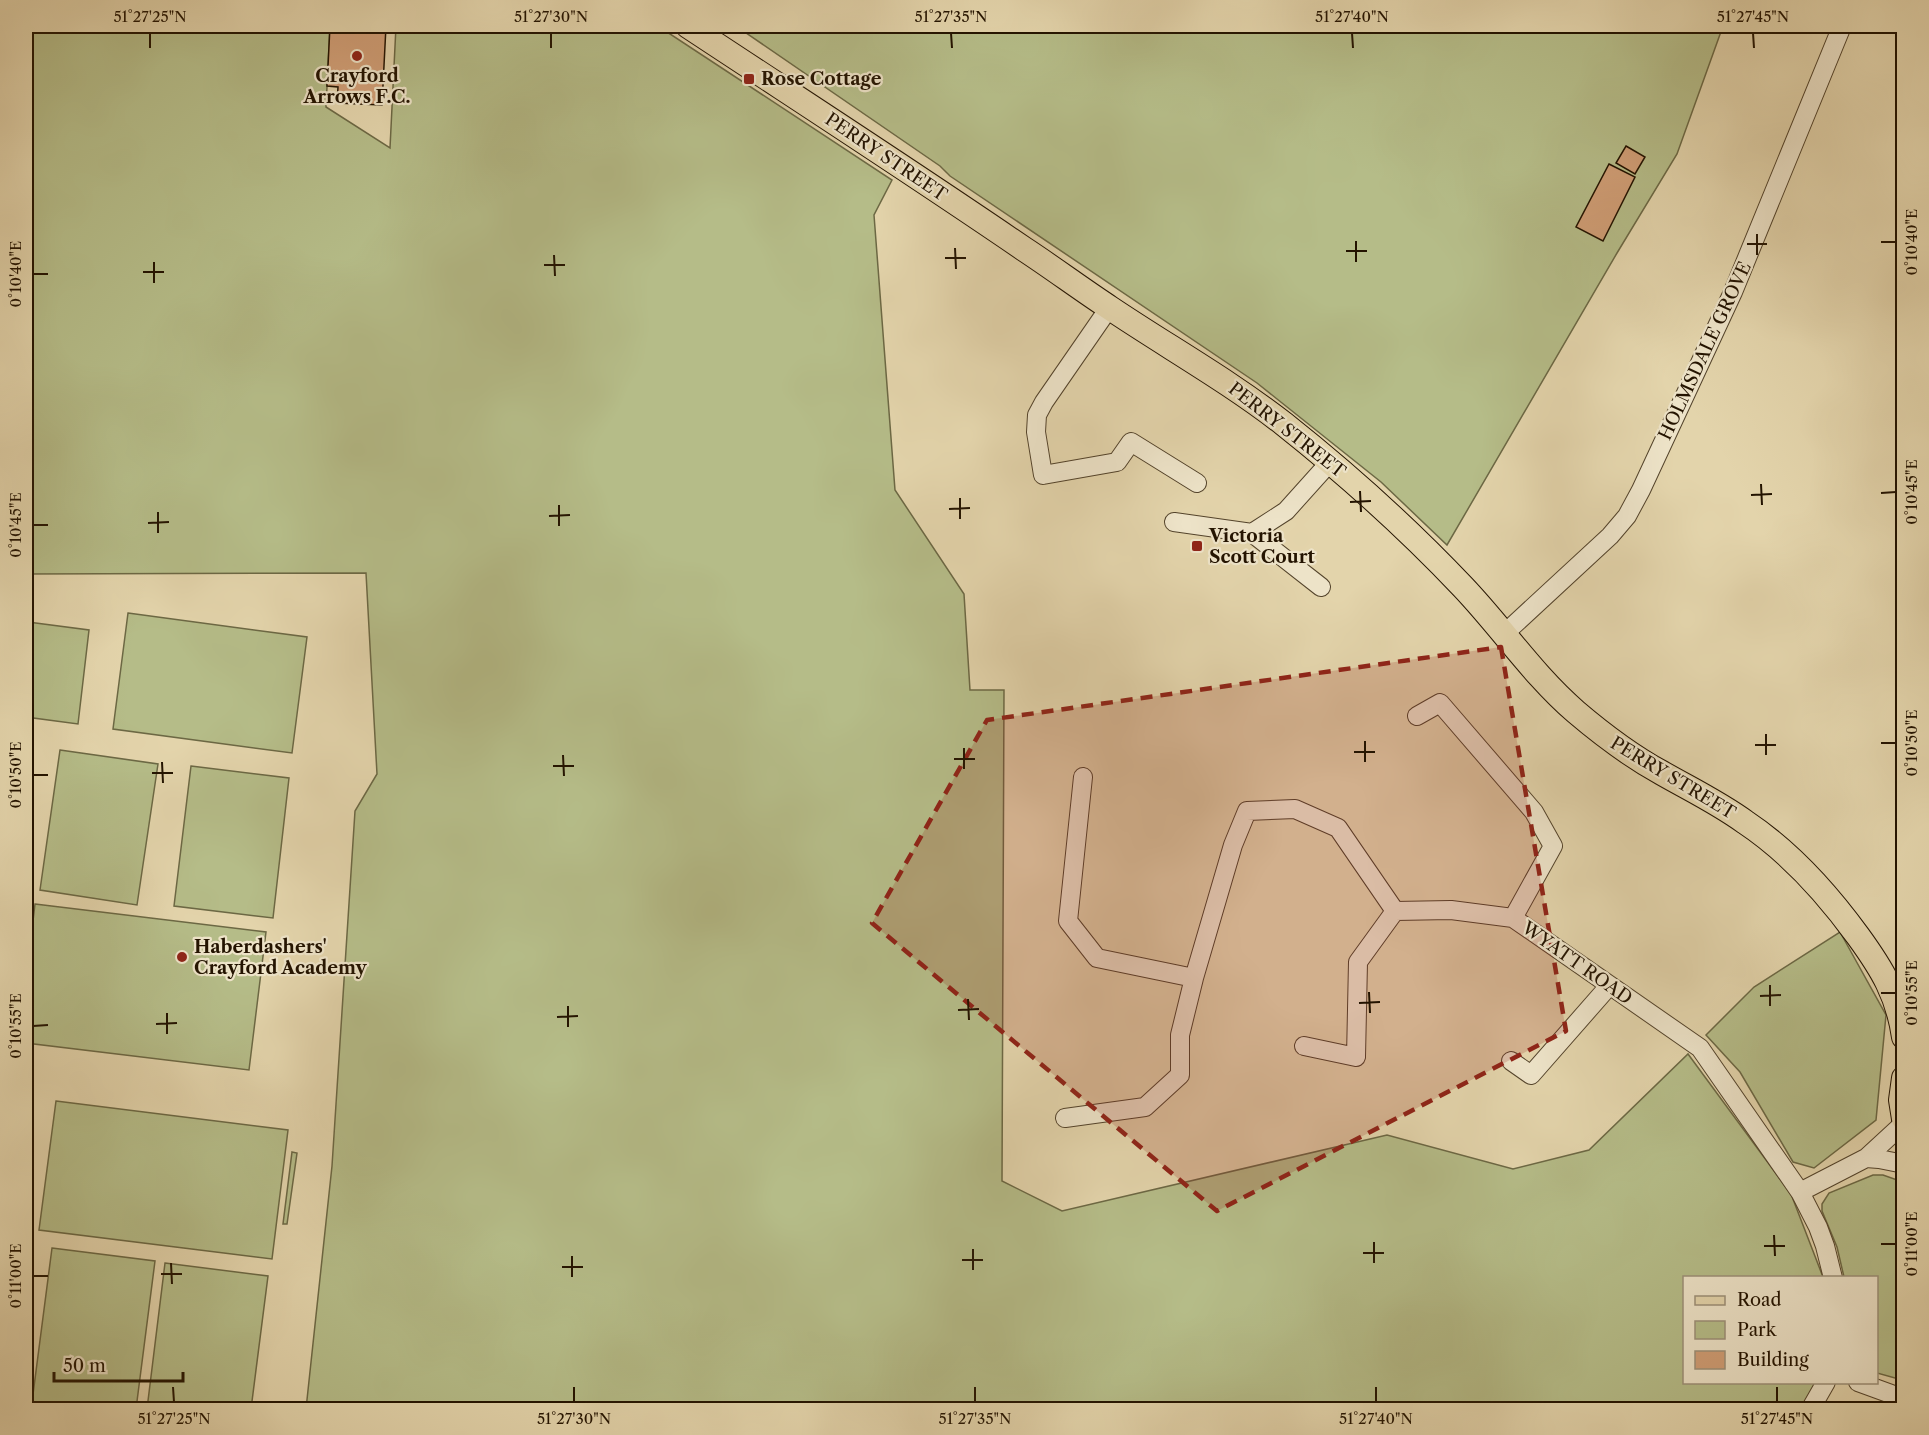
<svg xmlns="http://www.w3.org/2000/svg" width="1929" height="1435" font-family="'Libre Caslon Text',serif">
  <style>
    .green { fill: #b5bc88; stroke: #6c6844; stroke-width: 1.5 }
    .building { fill: #d09e76; stroke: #231300; stroke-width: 1.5 }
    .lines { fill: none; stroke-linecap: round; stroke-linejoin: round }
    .minor-casing { stroke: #53432b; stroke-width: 20 }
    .major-casing { stroke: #231300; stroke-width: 26 }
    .minor { stroke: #ede3c8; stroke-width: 18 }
    .major { stroke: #e3d4ab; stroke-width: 24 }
    .marked { fill: #8f2418; fill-opacity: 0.2; stroke: #8f2418; stroke-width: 4.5; stroke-dasharray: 12 8; stroke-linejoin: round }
    .ticks { fill: none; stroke: #231300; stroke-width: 2 }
    .poi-dot { fill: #8f2418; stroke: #ede3c8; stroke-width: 2 }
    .labels { text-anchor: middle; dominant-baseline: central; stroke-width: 4.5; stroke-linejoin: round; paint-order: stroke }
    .poi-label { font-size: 18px; font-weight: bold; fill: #231300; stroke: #ede3c8; text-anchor: start }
    .street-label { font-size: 18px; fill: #231300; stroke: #ede3c8 }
    .neatline { fill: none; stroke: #231300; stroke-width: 2 }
    .ticks-label { font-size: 15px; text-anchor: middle; fill: #231300 }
  </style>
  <rect width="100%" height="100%" fill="#e3d4ab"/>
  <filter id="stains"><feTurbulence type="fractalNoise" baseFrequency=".00333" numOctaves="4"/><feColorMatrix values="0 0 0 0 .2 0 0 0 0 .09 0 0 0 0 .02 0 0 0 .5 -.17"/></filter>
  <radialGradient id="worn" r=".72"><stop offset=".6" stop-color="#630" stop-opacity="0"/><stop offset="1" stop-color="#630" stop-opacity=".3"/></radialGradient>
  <!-- green -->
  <path class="green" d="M26,26H330L326,107L390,148L396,26H658L892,180L874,215L895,490L964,594L970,690H1004L1002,1181L1062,1211L1387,1135L1513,1169L1589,1150L1688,1054L1791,1194L1823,1277L1684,1278V1382L1819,1383L1802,1409H306L332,1166L355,811L377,774L366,573L26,574Z
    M736,26H1723L1677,154L1617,253L1447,545L1381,482L1257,383L950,176L940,166Z
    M128,613L307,637L292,753L113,729Z
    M28,622L89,630L78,724L26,717V644Z
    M60,750L158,764L137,905L40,890Z
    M191,766L289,778L273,918L174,906Z
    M35,904L266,932L249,1070L26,1043V980Z
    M1840,932L1886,1015L1876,1120L1814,1168L1793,1162L1740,1072L1706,1035L1754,987Z
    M56,1101L288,1130L272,1259L39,1230Z
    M292,1152L297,1153L287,1224H283Z
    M1873,1175H1883L1903,1182L1904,1379L1902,1380L1877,1373L1876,1278L1844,1277L1837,1247L1822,1211V1204L1829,1193Z
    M52,1248L155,1261L136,1409H93L32,1402Z
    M165,1263L268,1276L251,1409H147Z"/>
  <!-- building -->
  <path class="building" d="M330,26H386L382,105L337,103L338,87L327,86Z
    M1626,146L1645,157L1635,174L1616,163Z
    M1609,164L1635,177L1603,241L1576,227Z"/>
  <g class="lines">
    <!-- minor casing -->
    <g class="minor-casing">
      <path id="minor" d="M1109,308L1044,402L1037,415L1036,432L1043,475L1117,462L1131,442L1197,483
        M1174,522L1252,533L1321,587
        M1252,533L1286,511L1330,462
        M1504,634L1610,536L1627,516L1641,490L1733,292L1842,26
        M1417,716L1440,703L1534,812L1553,846L1513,918
        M1083,777L1068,921L1097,958L1194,978
        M1304,1046L1356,1057L1358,962L1395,911
        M1511,1061L1531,1075L1609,986
        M1065,1118L1145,1107L1180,1075V1035L1194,978L1233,845L1247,811L1295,809L1338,828L1395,911L1451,910L1513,918L1700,1048L1800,1192L1818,1227L1825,1246L1833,1278
        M1866,1158L1879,1159L1904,1164
        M1800,1192L1866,1158L1904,1123
        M1858,1382L1891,1394L1904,1405
        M1810,1410L1826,1382"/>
    </g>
    <!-- major casing -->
    <g class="major-casing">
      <path id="major" d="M688,26C800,100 913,173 1024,249C1053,268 1081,289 1110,308C1168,347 1229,381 1284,424C1347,474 1408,529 1463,587C1502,628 1534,676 1576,712C1603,735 1631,756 1662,773C1690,789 1719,803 1745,822C1790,852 1826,892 1858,936C1882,969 1898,995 1904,1037
        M1904,1078L1901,1100L1904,1119"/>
    </g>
    <!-- minor -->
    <use href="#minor" class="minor"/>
    <!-- major -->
    <use href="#major" class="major"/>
  </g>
  <!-- marked area -->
  <path class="marked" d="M1501,647L1566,1031L1217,1211L872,923L987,720Z"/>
  <!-- ticks -->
  <path class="ticks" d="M150,33V48M551,33V48M951,33L952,48M1352,33L1353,48M1753,33L1754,48M1757,234V255M1356,241V262M1881,242H1896M1747,244H1767M955,248L956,269M1346,251H1367M554,255L555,276M945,258H966M154,262V283M544,265H565M143,272H164M33,274H48M1761,484L1762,505M1360,491L1361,512M1881,493L1896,492M1751,495L1772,494M960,498V519M1350,502L1371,501M559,505V526M949,509L970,508M158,512V533M549,516L570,515M148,523L169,522M33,525H48M1766,734V755M1365,741V762M1881,743H1896M1755,745H1776M964,748V769M1354,752H1375M563,755L564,776M954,759H975M162,762L163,783M553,766H574M152,773H173M33,775H48M1770,985V1006M1369,992L1370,1013M1881,993H1896M1760,996L1781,995M968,999L969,1020M1359,1003L1380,1002M568,1006V1027M958,1010L979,1009M167,1013V1034M557,1017L578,1016M156,1024L177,1023M33,1026L48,1025M1774,1235L1775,1256M1374,1242V1263M1881,1244H1896M1764,1246H1785M973,1249V1270M1363,1253H1384M572,1256V1277M962,1260H983M171,1263L172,1284M562,1267H583M161,1274H182M33,1276H48M173,1387L174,1402M574,1387V1402M975,1387V1402M1376,1387V1402M1777,1387V1402"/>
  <!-- markers -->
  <g class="poi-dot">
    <circle cx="357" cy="56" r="6"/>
    <rect x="743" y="73" width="12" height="12" rx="3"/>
    <rect x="1191" y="540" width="12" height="12" rx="3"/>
    <circle cx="182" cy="957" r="6"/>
  </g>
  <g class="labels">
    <!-- poi labels -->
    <g class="poi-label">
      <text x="357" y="76" text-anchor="middle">Crayford<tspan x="357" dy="21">Arrows F.C.</tspan></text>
      <text x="761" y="79">Rose Cottage</text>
      <text x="1209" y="536">Victoria<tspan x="1209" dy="21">Scott Court</tspan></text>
      <text x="194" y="947">Haberdashers'<tspan x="194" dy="21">Crayford Academy</tspan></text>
    </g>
    <!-- street labels -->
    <g class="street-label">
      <text transform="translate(886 157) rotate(34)">PERRY STREET</text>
      <text transform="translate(1705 351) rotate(-65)">HOLMSDALE GROVE</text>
      <text transform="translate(1287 430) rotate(38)">PERRY STREET</text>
      <text transform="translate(1673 778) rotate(31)">PERRY STREET</text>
      <text transform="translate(1577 963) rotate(35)">WYATT ROAD</text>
    </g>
  </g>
  <!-- margin -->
  <rect width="1929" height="1435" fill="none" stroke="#e3d4ab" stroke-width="66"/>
  <!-- legend -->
  <rect x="1683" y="1276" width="195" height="108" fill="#ede3c8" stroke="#9c9078" stroke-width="1.5"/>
  <rect x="1695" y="1296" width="30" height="9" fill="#e3d4ab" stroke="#9c9078" stroke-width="1.5"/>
  <text x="1737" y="1306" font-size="18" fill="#231300">Road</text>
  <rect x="1695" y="1321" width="30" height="18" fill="#b5bc88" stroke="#9c9078" stroke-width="1.5"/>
  <text x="1737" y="1336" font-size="18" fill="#231300">Park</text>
  <rect x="1695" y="1351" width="30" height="18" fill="#d09e76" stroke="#9c9078" stroke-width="1.5"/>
  <text x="1737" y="1366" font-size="18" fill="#231300">Building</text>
  <!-- scale -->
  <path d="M54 1372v9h129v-9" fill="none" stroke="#231300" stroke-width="3"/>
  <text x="63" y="1372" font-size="18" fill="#231300" stroke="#ede3c8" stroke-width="4.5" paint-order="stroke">50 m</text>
  <rect x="33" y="33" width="1863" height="1369" class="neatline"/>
  <g class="ticks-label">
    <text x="150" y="22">51°27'25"N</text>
    <text x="551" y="22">51°27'30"N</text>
    <text x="951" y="22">51°27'35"N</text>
    <text x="1352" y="22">51°27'40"N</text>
    <text x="1753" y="22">51°27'45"N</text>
    <text transform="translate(1912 242) rotate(-90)" y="5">0°10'40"E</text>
    <text transform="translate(16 274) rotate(-90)" y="5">0°10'40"E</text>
    <text transform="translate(1912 492) rotate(-90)" y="5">0°10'45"E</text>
    <text transform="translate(16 525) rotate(-90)" y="5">0°10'45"E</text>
    <text transform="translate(1912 743) rotate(-90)" y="5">0°10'50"E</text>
    <text transform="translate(16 775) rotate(-90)" y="5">0°10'50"E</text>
    <text transform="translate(1912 993) rotate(-90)" y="5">0°10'55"E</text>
    <text transform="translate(16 1026) rotate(-90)" y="5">0°10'55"E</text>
    <text transform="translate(1912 1244) rotate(-90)" y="5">0°11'00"E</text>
    <text transform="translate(16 1276) rotate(-90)" y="5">0°11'00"E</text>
    <text x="174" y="1424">51°27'25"N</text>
    <text x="574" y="1424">51°27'30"N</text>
    <text x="975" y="1424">51°27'35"N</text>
    <text x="1376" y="1424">51°27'40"N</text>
    <text x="1777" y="1424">51°27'45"N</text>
  </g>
  <rect width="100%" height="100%" filter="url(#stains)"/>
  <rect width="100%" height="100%" fill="url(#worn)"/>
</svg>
